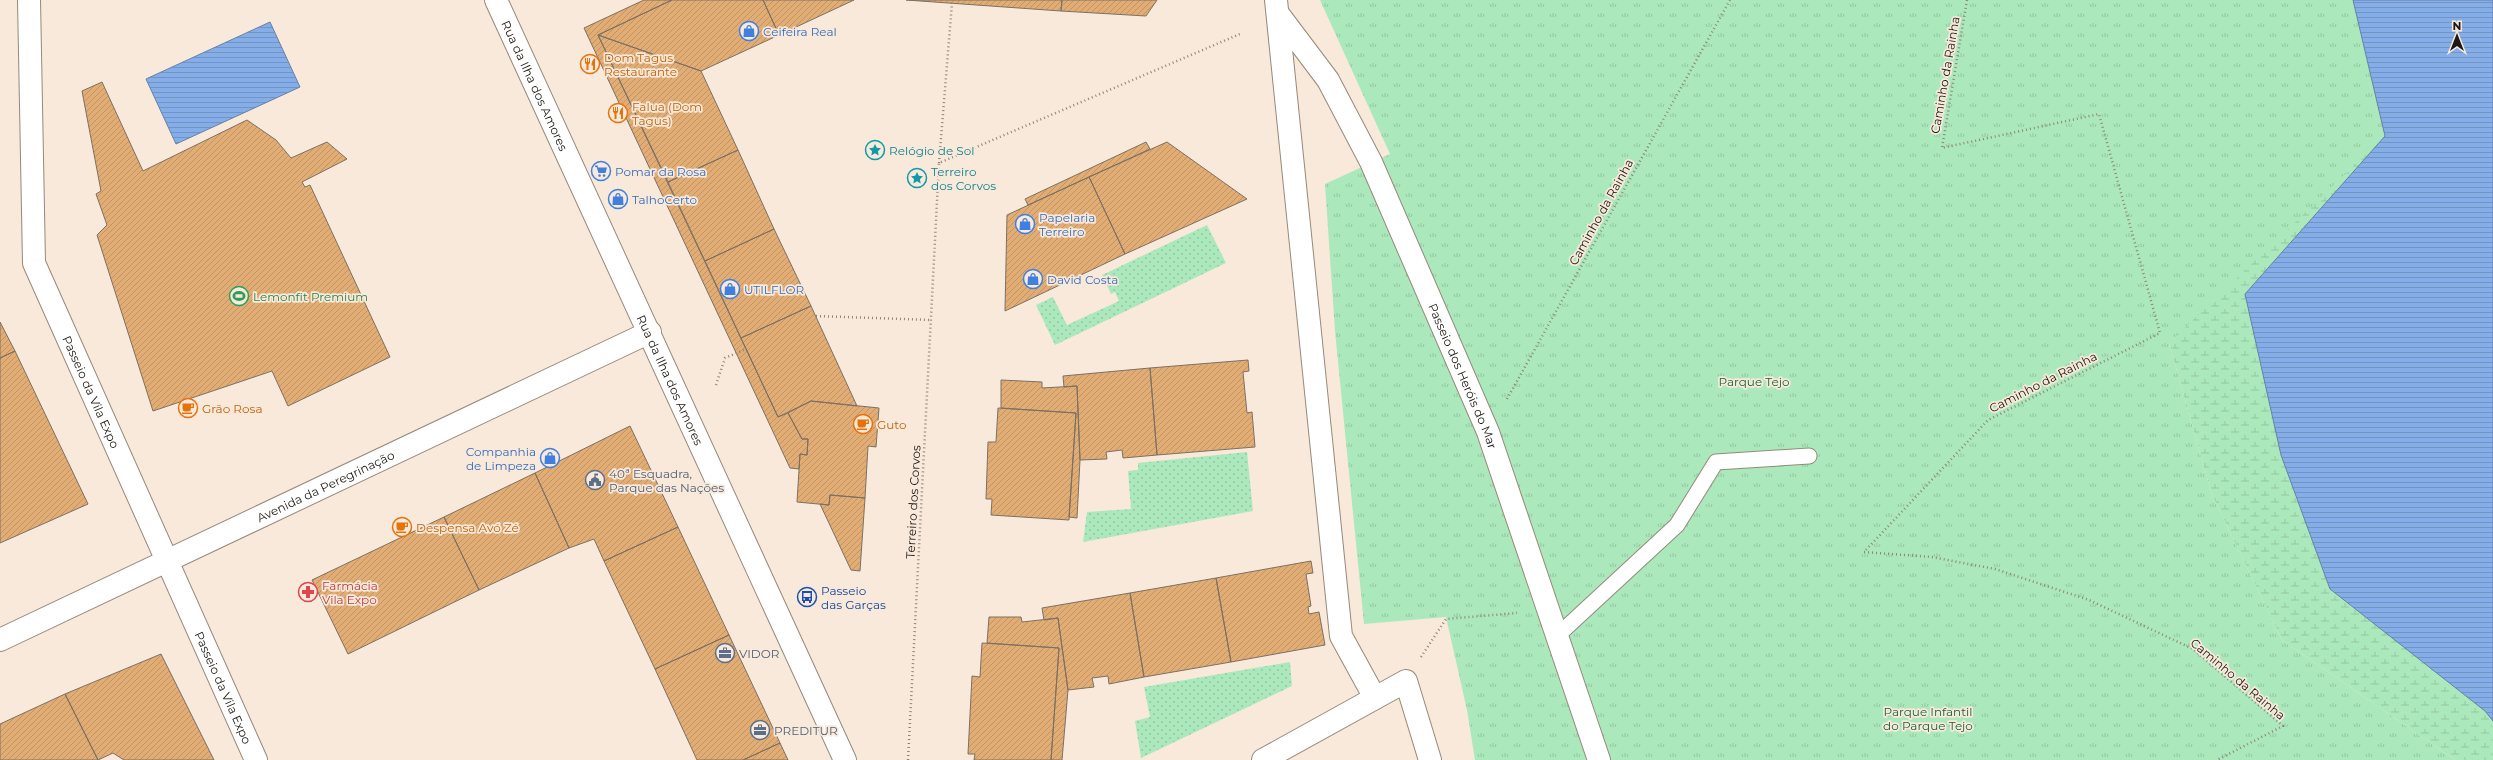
<svg xmlns="http://www.w3.org/2000/svg" width="2493" height="760" font-family="Montserrat,sans-serif">
  <style>
    .grass { fill: url(#grass-dots) }
    .wetland { fill: url(#wetland-marsh) }
    .park { fill: url(#park-tufts) }
    .water { fill: url(#water-rules); stroke: #6680a7 }
    .building { fill: url(#building-hatch); stroke: #7d7063 }
    .lines { fill: none; stroke-linecap: round; stroke-linejoin: round }
    .lane-casing { stroke: #96897b; stroke-width: 17 }
    .street-casing { stroke: #96897b; stroke-width: 24 }
    .path { stroke: #8f847a; stroke-width: 2.5; stroke-dasharray: 1 3; stroke-linecap: butt }
    .lane { stroke: #fff; stroke-width: 15 }
    .street { stroke: #fff; stroke-width: 22 }
    .labels { text-anchor: middle; dominant-baseline: central; stroke-width: 3.5; stroke-linejoin: round; paint-order: stroke }
    .shop-label { font-size: 12px; fill: #366cbe; stroke: #f8e9da; text-anchor: start }
    .food-label { font-size: 12px; fill: #c56008; stroke: #f8e9da; text-anchor: start }
    .street-label { font-size: 12px; fill: #1d1813; stroke: #f8e9da }
    .culture-label { font-size: 12px; fill: #0d838f; stroke: #f8e9da; text-anchor: start }
    .leisure-label { font-size: 12px; fill: #27864d; stroke: #f8e9da; text-anchor: start }
    .park-label { font-size: 12px; fill: #196338; stroke: #f8e9da }
    .service-label { font-size: 12px; fill: #4e5e75; stroke: #f8e9da; text-anchor: start }
    .health-label { font-size: 12px; fill: #be3a42; stroke: #f8e9da; text-anchor: start }
    .transit-label { font-size: 12px; fill: #164399; stroke: #f8e9da; text-anchor: start }
  </style>
  <defs>
    <pattern id="grass-dots" width="8" height="8" patternUnits="userSpaceOnUse"><rect width="8" height="8" fill="#abe9bd"/><path d="M2 2h.1M6 6h.1" fill="none" stroke="#93c7a2" stroke-width="1.8" stroke-linecap="round"/></pattern>
    <pattern id="wetland-marsh" width="20" height="14" patternUnits="userSpaceOnUse"><rect width="20" height="14" fill="#abe9bd"/><path d="M1 5h8M5 5V1M11 12h8M15 12V8" fill="none" stroke="#93c7a2"/></pattern>
    <pattern id="park-tufts" width="24" height="20" patternUnits="userSpaceOnUse"><rect width="24" height="20" fill="#abe9bd"/><path d="M3 7l-1-3M5 7V3M7 7l1-3M15 17l-1-3M17 17v-4M19 17l1-3" fill="none" stroke="#93c7a2"/></pattern>
    <pattern id="water-rules" width="6" height="5" patternUnits="userSpaceOnUse"><rect width="6" height="5" fill="#85ade7"/><path d="M0 2.5h6" fill="none" stroke="#7294c5"/></pattern>
    <pattern id="building-hatch" width="6" height="6" patternUnits="userSpaceOnUse"><rect width="6" height="6" fill="#e1ad74"/><path d="M-1 1l2-2M0 6l6-6M5 7l2-2" fill="none" stroke="#c19464"/></pattern>
  </defs>
  <rect width="100%" height="100%" fill="#f8e9da"/>
  <!-- grass -->
  <path class="grass" d="M1207,225L1226,263L1055,345L1036,305L1053,297L1067,325L1119,301L1115,292L1111,294L1102,275Z
    M1247,452L1253,511L1083,542L1087,512L1131,509L1128,471L1138,470V463Z
    M1290,662L1292,686L1141,758L1135,721L1150,717L1144,687Z"/>
  <!-- wetland -->
  <path class="wetland" d="M1974,0H2493V760H2455L2282,640L2212,495L2169,343Z"/>
  <!-- park -->
  <path class="park" d="M1320,0H2353L2385,136L2169,343L2212,495L2282,640L2455,760H1475L1467,710L1446,617L1364,624L1335,331L1325,184L1390,154Z"/>
  <!-- water -->
  <path class="water" d="M2353,0H2493V721L2485,711L2330,589L2281,455L2245,294L2385,136Z
    M270,22L300,87L176,144L146,79Z"/>
  <!-- building -->
  <path class="building" d="M644,0H672L598,35L778,417L788,413L802,439H808L807,455L800,454L799,469L790,468L584,28Z
    M672,0H763L779,35L701,71L598,35Z
    M763,0H854L779,35Z
    M906,0H1062L1061,11Z
    M1062,0H1157L1146,16L1061,11Z
    M598,35L701,71L738,150L668,182Z
    M102,82L143,171L247,120L276,140L291,158L327,142L347,159L302,182L305,187L310,185L390,357L288,406L272,371L153,411L97,235L107,225L96,194L101,191L82,91Z
    M1146,142L1150,149L1028,205L1025,199Z
    M1167,142L1247,199L1125,254L1089,177Z
    M738,150L774,229L705,261L668,182Z
    M1089,177L1125,254L1005,311L1007,215Z
    M774,229L811,306L741,338L705,261Z
    M811,306L857,406L811,401L778,417L741,338Z
    M0,322L15,351L0,358Z
    M15,351L88,504L0,543V358Z
    M1248,360L1249,371L1243,372L1247,413L1252,412L1255,447L1157,455L1150,368Z
    M1150,368L1157,455L1123,458L1122,450L1106,452L1107,459L1080,460L1077,386L1064,387L1063,376Z
    M1001,380L1042,382V388L1077,386L1080,460L1077,518L1069,517L1076,413L1001,408Z
    M811,401L879,408L876,447L868,446L865,498L830,495L829,505L797,502L800,454L807,455L808,439H802L788,413Z
    M998,408L1076,413L1069,520L991,515L992,499H986L988,442H996Z
    M630,426L678,527L604,561L594,539L569,548L535,473Z
    M535,473L569,548L479,590L444,517Z
    M830,495L865,498L860,571L851,570L820,504L829,505Z
    M444,517L479,590L348,654L312,580Z
    M678,527L729,635L655,669L604,561Z
    M1311,561L1313,573L1306,574L1311,606L1308,607L1309,614L1319,612L1325,645L1231,662L1216,578Z
    M1216,578L1231,662L1144,677L1130,593Z
    M1130,593L1144,677L1109,684L1108,676L1092,678L1094,687L1068,690L1058,618L1044,620L1042,608Z
    M989,617H1021L1022,622L1058,618L1068,690L1062,760H1051L1059,648L987,643Z
    M729,635L780,743L743,760H697L655,669Z
    M982,643L1059,648L1051,760H974L975,754H968L972,676L980,677Z
    M161,654L214,760H124L113,753L98,760L65,694Z
    M65,694L98,760H0V724Z
    M780,743L788,760H743Z"/>
  <g class="lines">
    <!-- lane casing -->
    <g class="lane-casing">
      <path id="lane" d="M1557,636L1677,525L1716,462L1809,456"/>
    </g>
    <!-- street casing -->
    <g class="street-casing">
      <g id="street">
        <path id="s1" d="M29,0L34,263L256,760"/>
        <path id="s2" d="M496,0L845,760"/>
        <path d="M1276,0L1341,636L1375,698"/>
        <path id="s3" d="M1279,15L1328,80L1371,162L1488,432L1599,760"/>
        <path id="s4" d="M0,640L650,332"/>
        <path d="M1263,760L1406,681L1430,760"/>
      </g>
    </g>
    <!-- path -->
    <path class="path" d="M1967,0L1942,148L2099,114L2160,333L1988,420L1864,552L1932,557L1995,569L2089,600L2193,649L2283,726L2217,760
      M939,163L952,3
      M816,316L932,320
      M716,385L725,358L746,349
      M1507,399L1730,0
      M1421,657L1446,619L1517,613
      M908,760L939,163L1240,34"/>
    <!-- lane -->
    <use href="#lane" class="lane"/>
    <!-- street -->
    <use href="#street" class="street"/>
  </g>
  <!-- icons -->
  <defs>
    <g id="shop-ring" transform="scale(1)"><circle r="9.5" fill="#f8e9da" stroke="#3f7fe0" stroke-width="1.5"/><path d="M-5-2.5h2.3a2.7 3.5 0 0 1 5.4 0H5L5.5 6h-11ZM-1.5-2.5h3a1.5 2.3 0 0 0-3 0Z" fill="#3f7fe0"/></g>
    <g id="restaurant-ring" transform="scale(1)"><circle r="9.5" fill="#f8e9da" stroke="#e8710a" stroke-width="1.5"/><path d="M-5-6h1v4h1v-4h1v4h1v-4h1v5L-1.5 .5V6h-2V.5L-5-1ZM5-6V6H3V1.5H1.5Q1.5-4 5-6Z" fill="#e8710a"/></g>
    <g id="sight-ring" transform="scale(1)"><circle r="9.5" fill="#f8e9da" stroke="#0f9aa8" stroke-width="1.5"/><path d="M0-6L1.8-2.2L6-1.7L2.9 1.2L3.7 5.4L0 3.3L-3.7 5.4L-2.9 1.2L-6-1.7L-1.8-2.2Z" fill="#0f9aa8"/></g>
    <g id="supermarket-ring" transform="scale(1)"><circle r="9.5" fill="#f8e9da" stroke="#3f7fe0" stroke-width="1.5"/><path d="M-6-5.5h2.5l.6 2H6L4.5 2H-2.5L-4.4-4H-6ZM-1.5 3.2a1.3 1.3 0 1 0 .1 0ZM3 3.2a1.3 1.3 0 1 0 .1 0Z" fill="#3f7fe0"/></g>
    <g id="stadium-ring" transform="scale(1)"><circle r="9.5" fill="#f8e9da" stroke="#2e9e5b" stroke-width="1.5"/><path d="M0-5a6.5 5 0 1 0 0 10a6.5 5 0 1 0 0-10ZM-3.5-1.8h7v3.6h-7Z" fill="#2e9e5b"/></g>
    <g id="cafe-ring" transform="scale(1)"><circle r="9.5" fill="#f8e9da" stroke="#e8710a" stroke-width="1.5"/><path d="M-5.5-4.5H6V0H3Q3 3.5 0 3.5H-2.5Q-5.5 3.5-5.5 0ZM3-3.2v2h1.7v-2ZM-6 4.5H4V6H-6Z" fill="#e8710a"/></g>
    <g id="civic-ring" transform="scale(1)"><circle r="9.5" fill="#f8e9da" stroke="#5c6f8a" stroke-width="1.5"/><path d="M-.6-6.5H3V-4.5H.6V-3L4-1V1h2V6H-6V1h2V-1L-.6-3ZM-1.2 2.5V6h2.4V2.5Z" fill="#5c6f8a"/></g>
    <g id="pharmacy-ring" transform="scale(1)"><circle r="9.5" fill="#f8e9da" stroke="#e0444e" stroke-width="1.5"/><path d="M-2-6h4v4h4v4h-4v4h-4v-4h-4v-4h4Z" fill="#e0444e"/></g>
    <g id="bus-ring" transform="scale(1)"><circle r="9.5" fill="#f8e9da" stroke="#1a4fb4" stroke-width="1.5"/><path d="M-5-6H5V4H4V6H2V4H-2V6H-4V4H-5ZM-3.5-4V0h7V-4ZM-3.5 1.2v1.5H-2V1.2ZM2 1.2v1.5H3.5V1.2Z" fill="#1a4fb4"/></g>
    <g id="office-ring" transform="scale(1)"><circle r="9.5" fill="#f8e9da" stroke="#5c6f8a" stroke-width="1.5"/><path d="M-6-3h4V-5.5h4V-3h4V5H-6ZM-1-4.5V-3h2v-1.5ZM-6 0V1H6V0Z" fill="#5c6f8a"/></g>
  </defs>
  <g fill-rule="evenodd">
    <use href="#shop-ring" x="749" y="31"/>
    <use href="#restaurant-ring" x="590" y="64"/>
    <use href="#restaurant-ring" x="618" y="113"/>
    <use href="#sight-ring" x="875" y="150"/>
    <use href="#supermarket-ring" x="601" y="171"/>
    <use href="#sight-ring" x="917" y="178"/>
    <use href="#shop-ring" x="618" y="199"/>
    <use href="#shop-ring" x="1025" y="224"/>
    <use href="#shop-ring" x="1033" y="279"/>
    <use href="#shop-ring" x="730" y="289"/>
    <use href="#stadium-ring" x="239" y="296"/>
    <use href="#cafe-ring" x="188" y="408"/>
    <use href="#cafe-ring" x="863" y="424"/>
    <use href="#shop-ring" x="550" y="458"/>
    <use href="#civic-ring" x="595" y="480"/>
    <use href="#cafe-ring" x="402" y="527"/>
    <use href="#pharmacy-ring" x="308" y="592"/>
    <use href="#bus-ring" x="807" y="597"/>
    <use href="#office-ring" x="725" y="653"/>
    <use href="#office-ring" x="760" y="730"/>
  </g>
  <g class="labels">
    <!-- shop labels -->
    <g class="shop-label">
      <text x="763" y="31">Ceifeira Real</text>
      <text x="615" y="171">Pomar da Rosa</text>
      <text x="632" y="199">TalhoCerto</text>
      <text x="1039" y="217">Papelaria<tspan x="1039" dy="14">Terreiro</tspan></text>
      <text x="1047" y="279">David Costa</text>
      <text x="744" y="289">UTILFLOR</text>
      <text x="536" y="451" text-anchor="end">Companhia<tspan x="536" dy="14">de Limpeza</tspan></text>
    </g>
    <!-- food labels -->
    <g class="food-label">
      <text x="604" y="57">Dom Tagus<tspan x="604" dy="14">Restaurante</tspan></text>
      <text x="632" y="106">Falua (Dom<tspan x="632" dy="14">Tagus)</tspan></text>
      <text x="202" y="408">Grão Rosa</text>
      <text x="877" y="424">Guto</text>
      <text x="416" y="527">Despensa Avó Zé</text>
    </g>
    <!-- street labels -->
    <g class="street-label">
      <text transform="translate(1945 75) rotate(-80)">Caminho da Rainha</text>
      <text stroke="none"><textPath href="#s2" startOffset="94">Rua da Ilha dos Amores</textPath></text>
      <text transform="translate(1601 212) rotate(-61)">Caminho da Rainha</text>
      <text stroke="none"><textPath href="#s3" startOffset="407">Passeio dos Heróis do Mar</textPath></text>
      <text stroke="none"><textPath href="#s2" startOffset="418">Rua da Ilha dos Amores</textPath></text>
      <text transform="translate(2043 382) rotate(-27)">Caminho da Rainha</text>
      <text stroke="none"><textPath href="#s1" startOffset="404">Passeio da Vila Expo</textPath></text>
      <text stroke="none"><textPath href="#s4" startOffset="360">Avenida da Peregrinação</textPath></text>
      <text transform="translate(913 502) rotate(-87)">Terreiro dos Corvos</text>
      <text transform="translate(2238 679) rotate(40)">Caminho da Rainha</text>
      <text stroke="none"><textPath href="#s1" startOffset="728">Passeio da Vila Expo</textPath></text>
    </g>
    <!-- culture labels -->
    <g class="culture-label">
      <text x="889" y="150">Relógio de Sol</text>
      <text x="931" y="171">Terreiro<tspan x="931" dy="14">dos Corvos</tspan></text>
    </g>
    <!-- leisure labels -->
    <g class="leisure-label">
      <text x="253" y="296">Lemonfit Premium</text>
    </g>
    <!-- park labels -->
    <g class="park-label">
      <text x="1754" y="381">Parque Tejo</text>
      <text x="1928" y="711">Parque Infantil<tspan x="1928" dy="14">do Parque Tejo</tspan></text>
    </g>
    <!-- service labels -->
    <g class="service-label">
      <text x="609" y="473">40ª Esquadra,<tspan x="609" dy="14">Parque das Nações</tspan></text>
      <text x="739" y="653">VIDOR</text>
      <text x="774" y="730">PREDITUR</text>
    </g>
    <!-- health labels -->
    <g class="health-label">
      <text x="322" y="585">Farmácia<tspan x="322" dy="14">Vila Expo</tspan></text>
    </g>
    <!-- transit labels -->
    <g class="transit-label">
      <text x="821" y="590">Passeio<tspan x="821" dy="14">das Garças</tspan></text>
    </g>
  </g>
  <!-- north arrow -->
  <g transform="translate(2457 36)" stroke="#f8e9da" stroke-width="3" paint-order="stroke">
  <path d="M0-3L7 15L0 10L-7 15Z" fill="#1d1813"/>
  <text y="-6" font-size="11" font-weight="bold" text-anchor="middle" fill="#1d1813">N</text>
  </g>
</svg>
